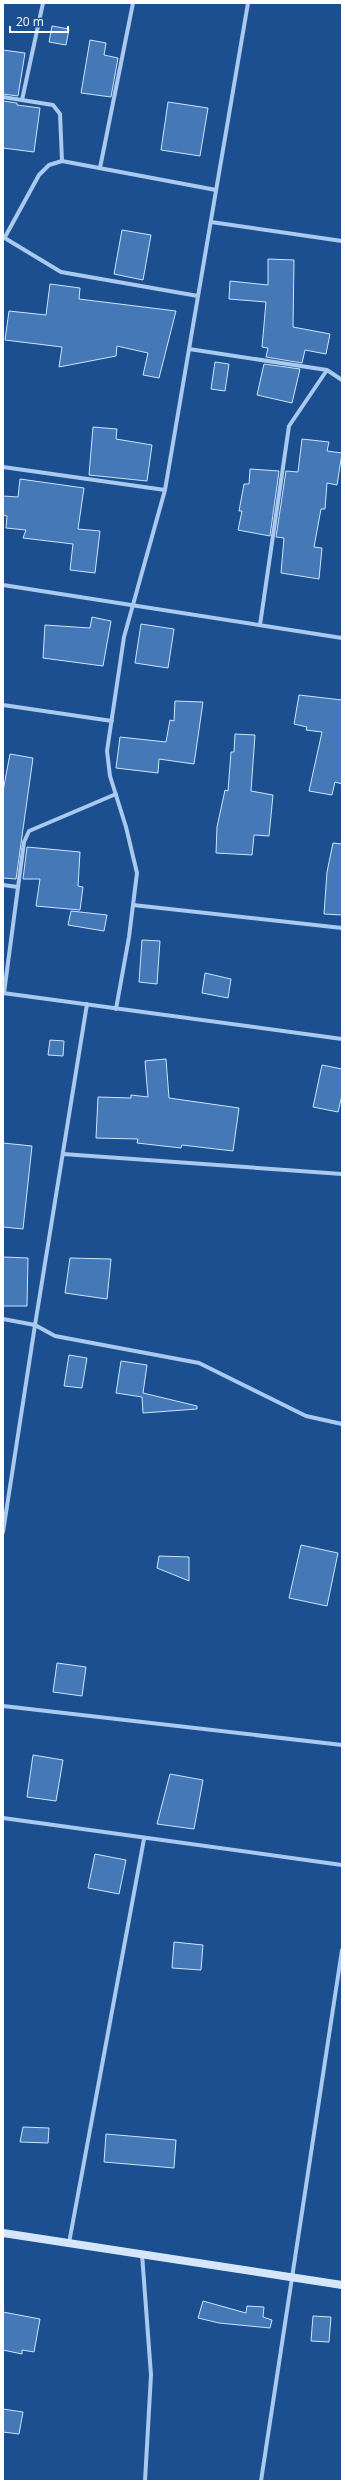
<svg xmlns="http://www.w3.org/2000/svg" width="345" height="2484" font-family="'Open Sans',sans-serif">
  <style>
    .building { fill: #4478b7; stroke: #cfe3fa }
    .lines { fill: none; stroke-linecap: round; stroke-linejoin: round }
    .street { stroke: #a9c9ee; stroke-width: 4 }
    .secondary { stroke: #d6e6fa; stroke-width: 8 }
  </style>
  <rect width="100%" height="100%" fill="#1b4f8f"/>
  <!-- building -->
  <path class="building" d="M52,26L69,29L66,45L49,42Z
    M90,40L106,43L104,55L118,58L111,97L81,93Z
    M3,50L25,53L18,96L3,94Z
    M3,101L17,103V105L40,108L34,152L3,148Z
    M168,102L208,108L200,156L161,150Z
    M122,230L151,235L143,280L114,274Z
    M268,259L294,260L293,327L330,334L326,354L305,350L302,363L266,357L268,348L262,347L266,302L229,299L230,281L268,285Z
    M50,284L80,288L79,299L176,311L159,378L143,375L148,353L117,346L116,356L59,367L62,347L5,340L9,311L46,315Z
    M215,362L229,364L225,391L211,389Z
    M264,364L300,369L292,403L257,395Z
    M93,427L117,429L116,439L152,445L147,481L89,475Z
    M302,439L329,442L327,451L342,453L337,485L327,483L325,509H321L314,547L322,548L319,579L281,573L284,538L276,537L286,471L298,472Z
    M250,469L279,471L270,536L238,530L242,511H239L244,484H249Z
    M20,479L84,488L78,529L100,531L95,573L70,570L73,544L23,538L26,530L6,528L7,516L3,515V496L18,497Z
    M92,617L111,621L103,666L43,658L45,625L90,628Z
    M141,624L174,629L168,668L135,663Z
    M299,695L342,700V784L335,782L332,795L309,791L322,732L306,730L307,727L294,724Z
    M175,701L203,702L194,764L159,759L158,773L116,768L120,737L166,742L170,720L174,721Z
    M235,734L255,735L251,791L273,795L269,836L254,835L252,855L216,853L217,827L225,790L228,791L231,752H234Z
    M10,754L33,758L16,879L3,878V791Z
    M333,843L342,844V915L324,914L327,872Z
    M27,847L80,852L78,886L83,887L80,910L36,906L40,879H23Z
    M71,911L107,915L104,931L68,925Z
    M142,940L160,941L157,984L139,982Z
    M205,973L231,979L228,998L202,993Z
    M50,1040L64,1041L63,1056L48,1055Z
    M166,1059L169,1098L239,1108L233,1151L182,1145L181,1148L137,1143L138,1139L96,1138L98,1097L131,1098V1095L148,1097L145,1061Z
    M322,1065L342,1069V1095L338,1112L313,1107Z
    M3,1143L32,1146L23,1229L3,1227Z
    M3,1257L28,1258L27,1306H3Z
    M70,1258L111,1259L107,1299L65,1293Z
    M69,1355L87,1358L82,1388L64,1386Z
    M121,1361L147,1365L143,1393L197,1406V1409L143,1413L142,1397L116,1393Z
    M301,1545L338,1553L327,1606L289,1598Z
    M159,1556L189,1557V1581L157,1568Z
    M57,1663L86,1667L82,1696L53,1692Z
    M33,1755L63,1760L56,1801L27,1797Z
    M170,1774L203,1780L194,1829L157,1824Z
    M95,1854L126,1860L119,1894L88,1888Z
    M174,1942L203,1945L201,1970L172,1968Z
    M23,2127L49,2128L48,2143L20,2142Z
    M106,2134L176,2140L174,2168L104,2162Z
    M203,2301L246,2313L247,2306L264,2307L263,2317L272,2320L270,2328L219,2323L198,2318Z
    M3,2312L40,2319L34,2352L22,2350V2354L3,2350Z
    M313,2316L331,2317L329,2342L311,2341Z
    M3,2409L23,2412L19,2434L3,2432Z"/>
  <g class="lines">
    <!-- street -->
    <path class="street" d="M3,97L53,105L60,114L62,161
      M22,100L43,3
      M100,168L133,3
      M211,222L342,241
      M3,237L61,272L198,296
      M5,237L39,175L49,165L62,161L216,190
      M189,349L327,370L342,380
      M3,467L165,490
      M3,585L342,638
      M260,625L289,426L327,370
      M3,705L112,721
      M3,885L18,887
      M133,905L342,928
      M3,993L342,1039
      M4,993L24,842L29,831L116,794
      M87,1004L35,1325L55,1336L199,1363L306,1416L342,1424
      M116,1009L129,937L137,873L126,827L110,776L107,751L124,637L165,490L248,3
      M63,1154L342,1174
      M3,1319L35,1325L3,1532
      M3,1706L342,1745
      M3,1818L342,1865
      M69,2243L144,1839
      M142,2254L151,2375L145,2481
      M261,2481L342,1950"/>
    <!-- secondary -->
    <path class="secondary" d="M3,2233L342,2285"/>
  </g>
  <!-- border -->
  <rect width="345" height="2484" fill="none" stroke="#ffffff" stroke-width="8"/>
  <!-- scale -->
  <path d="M10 26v6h58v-6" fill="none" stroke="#ffffff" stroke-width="2"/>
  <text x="16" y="26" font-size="12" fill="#ffffff" stroke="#1b4f8f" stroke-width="3" paint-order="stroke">20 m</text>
</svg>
